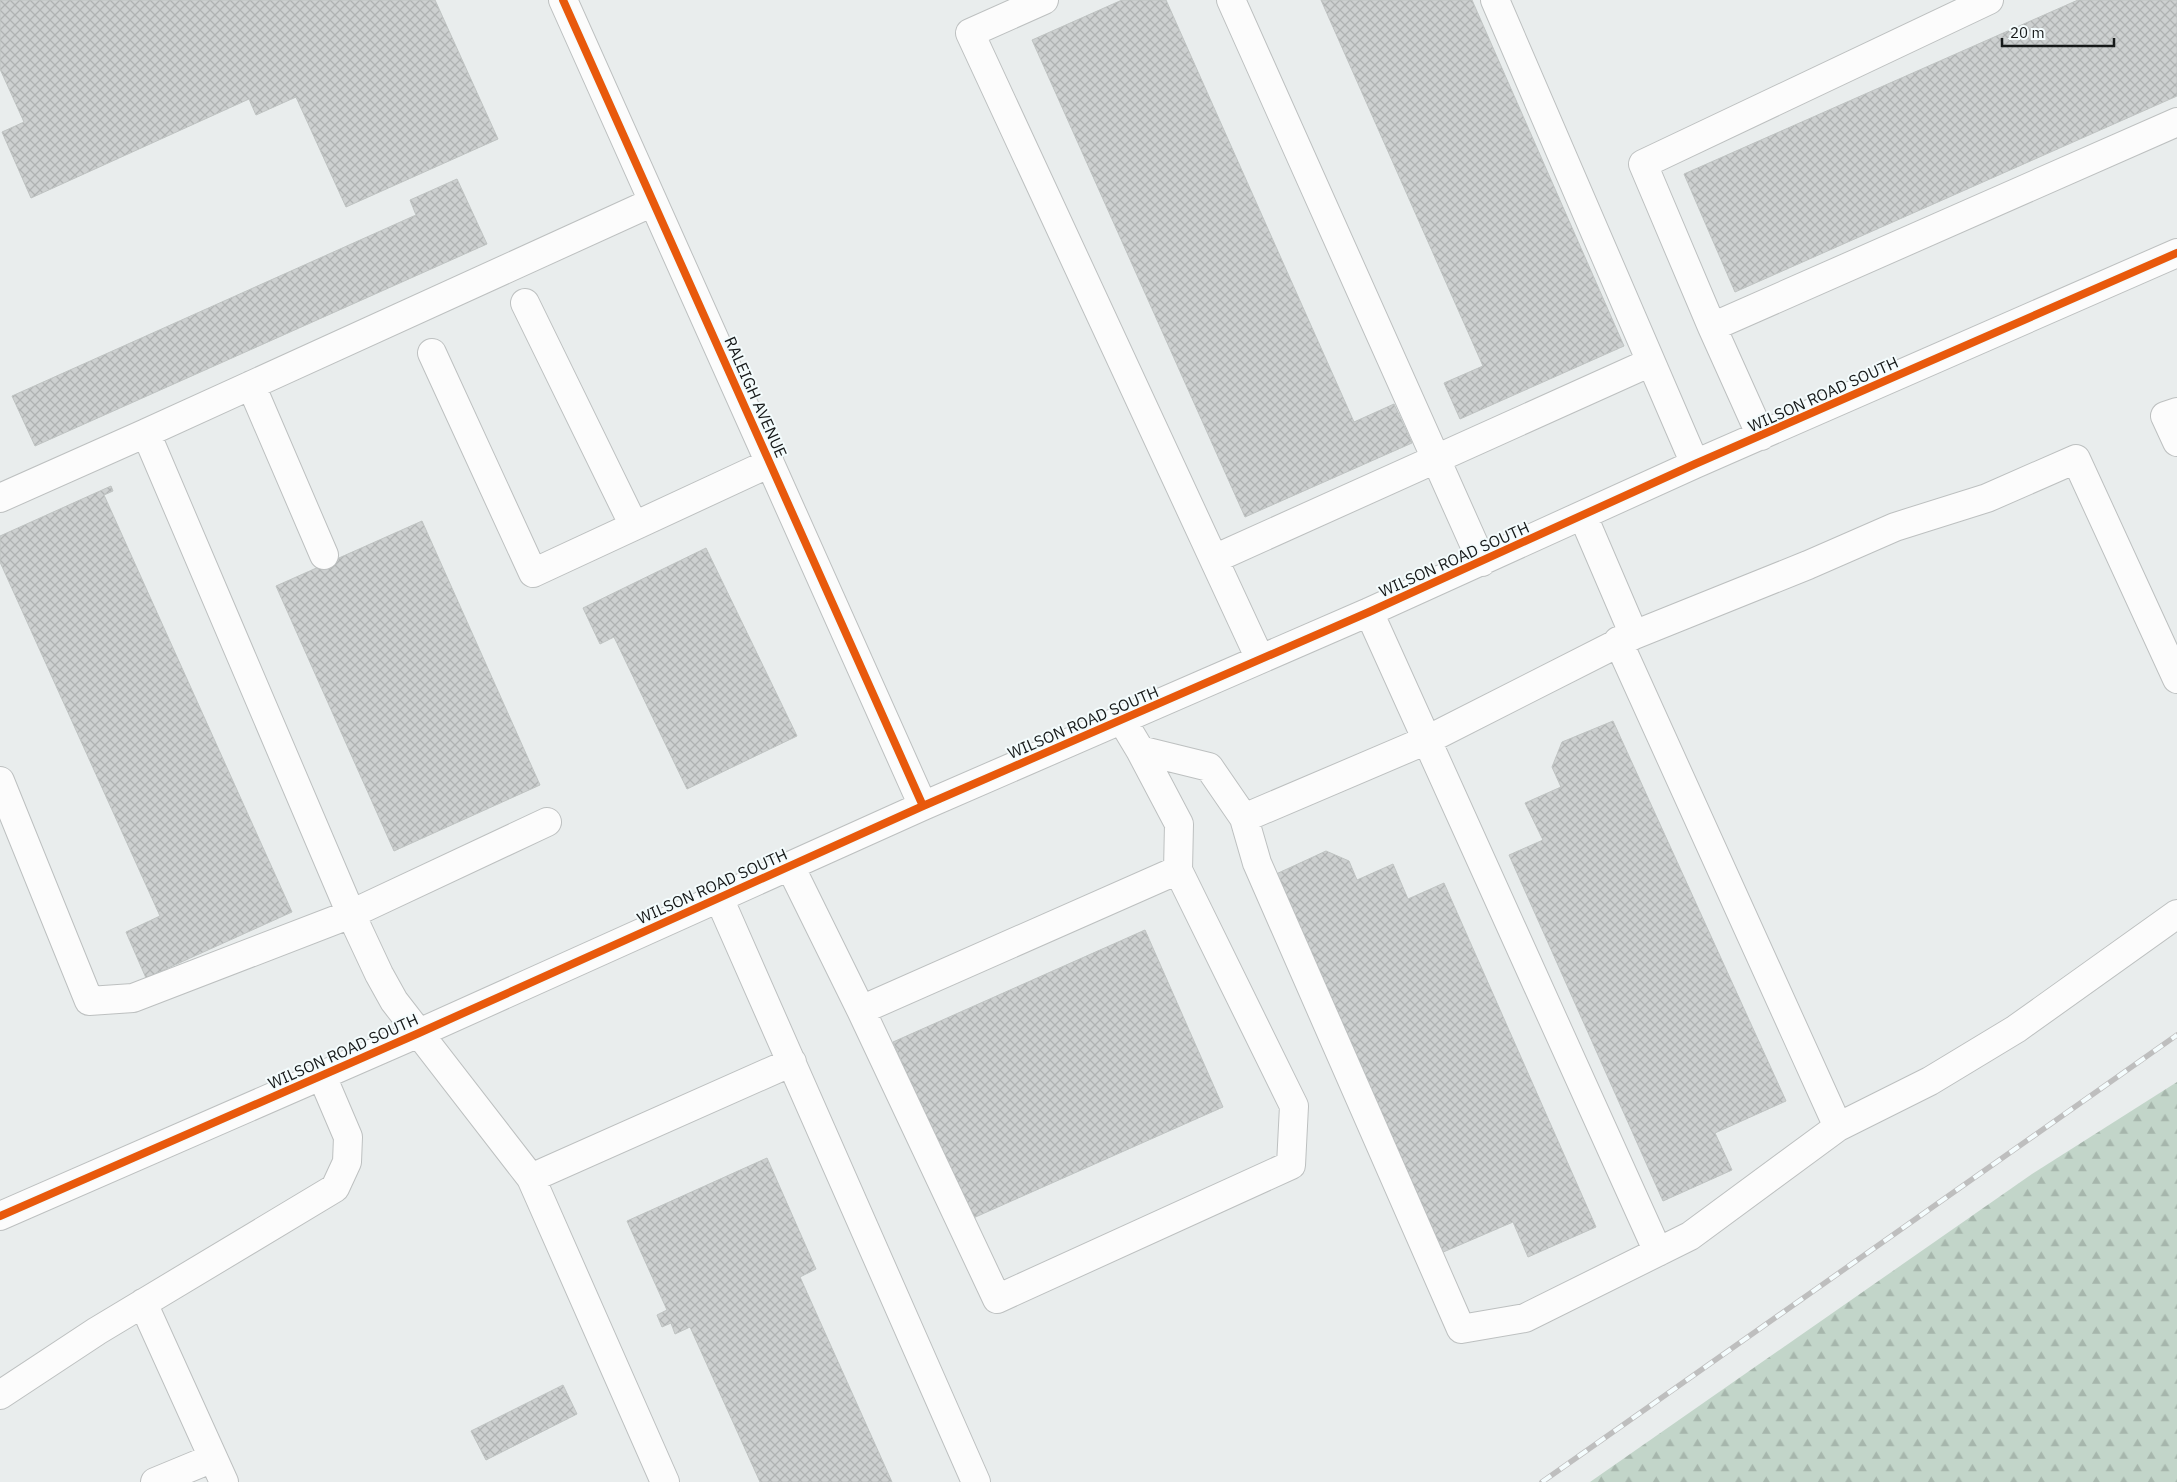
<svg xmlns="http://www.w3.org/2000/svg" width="2177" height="1482" font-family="'IBM Plex Sans',sans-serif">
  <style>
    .forest { fill: url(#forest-firs) }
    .building { fill: url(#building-cross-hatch); stroke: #bfc3c2 }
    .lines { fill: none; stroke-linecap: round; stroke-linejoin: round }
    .minor-casing { stroke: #bdc0c0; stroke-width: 30 }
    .minor { stroke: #fcfcfc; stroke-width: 28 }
    .rail-casing { stroke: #bebebe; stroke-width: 5.5 }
    .rail { stroke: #f4fcfd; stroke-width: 4; stroke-dasharray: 11; stroke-linecap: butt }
    .cycleway-casing { stroke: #f4fcfd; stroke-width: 11 }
    .cycleway { stroke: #e8590c; stroke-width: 8 }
    .labels { text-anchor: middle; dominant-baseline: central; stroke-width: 4; stroke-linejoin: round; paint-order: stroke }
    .street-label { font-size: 16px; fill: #161919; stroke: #f4fcfd }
  </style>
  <defs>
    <pattern id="forest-firs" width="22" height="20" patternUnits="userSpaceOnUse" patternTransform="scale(1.25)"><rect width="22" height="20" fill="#c2d5c9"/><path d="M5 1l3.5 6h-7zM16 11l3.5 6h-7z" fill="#a6b6ac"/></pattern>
    <pattern id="building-cross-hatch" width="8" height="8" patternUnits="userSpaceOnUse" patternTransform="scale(1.25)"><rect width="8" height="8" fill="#cdd0d0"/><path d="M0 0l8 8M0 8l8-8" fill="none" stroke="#afb2b2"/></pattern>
  </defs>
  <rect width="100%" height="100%" fill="#e9eded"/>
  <!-- forest -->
  <path class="forest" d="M2177,1082V1482H1590L2032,1174Z"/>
  <!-- building -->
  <path class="building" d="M0,0H435L498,139L346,207L296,97L256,115L249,99L31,198L2,132L24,122L0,69Z
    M1122,0H1166L1354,422L1394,404L1412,443L1245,517L1032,40Z
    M1321,0H1472L1624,346L1460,419L1444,383L1483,366Z
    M2078,0H2177V96L1735,292L1684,174Z
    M457,179L487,244L35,446L12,396L416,215L410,200Z
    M111,486L113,491L104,495L292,912L146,978L126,932L160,916L0,562V536Z
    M422,521L540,785L394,851L276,586Z
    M706,548L797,736L687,789L614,637L600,644L583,608Z
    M1613,721L1786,1101L1715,1133L1732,1170L1663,1201L1509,855L1543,840L1525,803L1561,787L1552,767L1562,742Z
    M1326,851L1349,861L1357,880L1393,864L1408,899L1444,883L1596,1227L1528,1257L1513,1222L1441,1253L1274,875Z
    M1145,930L1223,1107L971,1219L893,1042Z
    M767,1158L816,1269L800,1277L892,1482H760L690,1327L675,1334L671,1323L662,1327L657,1315L667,1310L627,1221Z
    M563,1385L577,1414L486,1460L471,1431Z"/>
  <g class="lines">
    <!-- minor casing -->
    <g class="minor-casing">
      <path id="minor" d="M563,0L923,806
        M1044,0L970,33L1260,659
        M1231,0L1482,562
        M1495,0L1695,464
        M525,303L634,526
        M1712,327L2177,122
        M432,353L533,573L770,463
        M251,385L324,555
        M2177,412L2165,416L2177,442
        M146,433L653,202
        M1761,436L1712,327L1643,164L1989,0
        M0,498L146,433L351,914L379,974L394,1001L531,1178L665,1482
        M1214,559L1651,362
        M1369,612L1658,1252
        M1634,635L1808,565L1895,527L1987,498L2076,459L2177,679
        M1122,720L1140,750L1209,767L1244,818L1427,740L1634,635L1583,516
        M0,781L89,1001L133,998L351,914L547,822
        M1244,818L1257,863L1461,1329L1525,1318L1690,1236L1838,1127L1618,641
        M790,866L861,1010L1178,870L1179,824L1140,750
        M719,898L976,1482
        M861,1010L997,1299L1291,1165L1294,1106L1178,870
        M1838,1127L1930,1081L2016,1029L2177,914
        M531,1178L792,1062
        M0,1216L419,1033L923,806L1369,612L1695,464L2177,253
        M143,1303L224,1482
        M0,1395L97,1331L335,1188L347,1162L348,1137L322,1076
        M155,1482L213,1458"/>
    </g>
    <!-- minor -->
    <use href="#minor" class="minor"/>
    <!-- rail casing -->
    <g class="rail-casing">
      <path id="rail" d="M1542,1482L2177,1035"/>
    </g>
    <!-- rail -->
    <use href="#rail" class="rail"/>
    <!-- cycleway casing -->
    <g class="cycleway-casing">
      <path id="cycleway" d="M563,0L923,806
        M0,1216L419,1033L923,806L1369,612L1695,464L2177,253"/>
    </g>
    <!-- cycleway -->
    <use href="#cycleway" class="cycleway"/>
  </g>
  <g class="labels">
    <!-- street labels -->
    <g class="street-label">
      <text transform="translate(1823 394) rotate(-24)">WILSON ROAD SOUTH</text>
      <text transform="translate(756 397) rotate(66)">RALEIGH AVENUE</text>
      <text transform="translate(1454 559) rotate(-24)">WILSON ROAD SOUTH</text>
      <text transform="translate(1083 722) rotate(-23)">WILSON ROAD SOUTH</text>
      <text transform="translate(712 886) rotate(-24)">WILSON ROAD SOUTH</text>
      <text transform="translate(343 1051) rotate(-24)">WILSON ROAD SOUTH</text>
    </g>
  </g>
  <!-- scale -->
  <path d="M2002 38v8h112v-8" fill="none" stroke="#161919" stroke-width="2.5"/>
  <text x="2010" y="38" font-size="15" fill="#161919" stroke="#f4fcfd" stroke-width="4" paint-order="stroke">20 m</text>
</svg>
